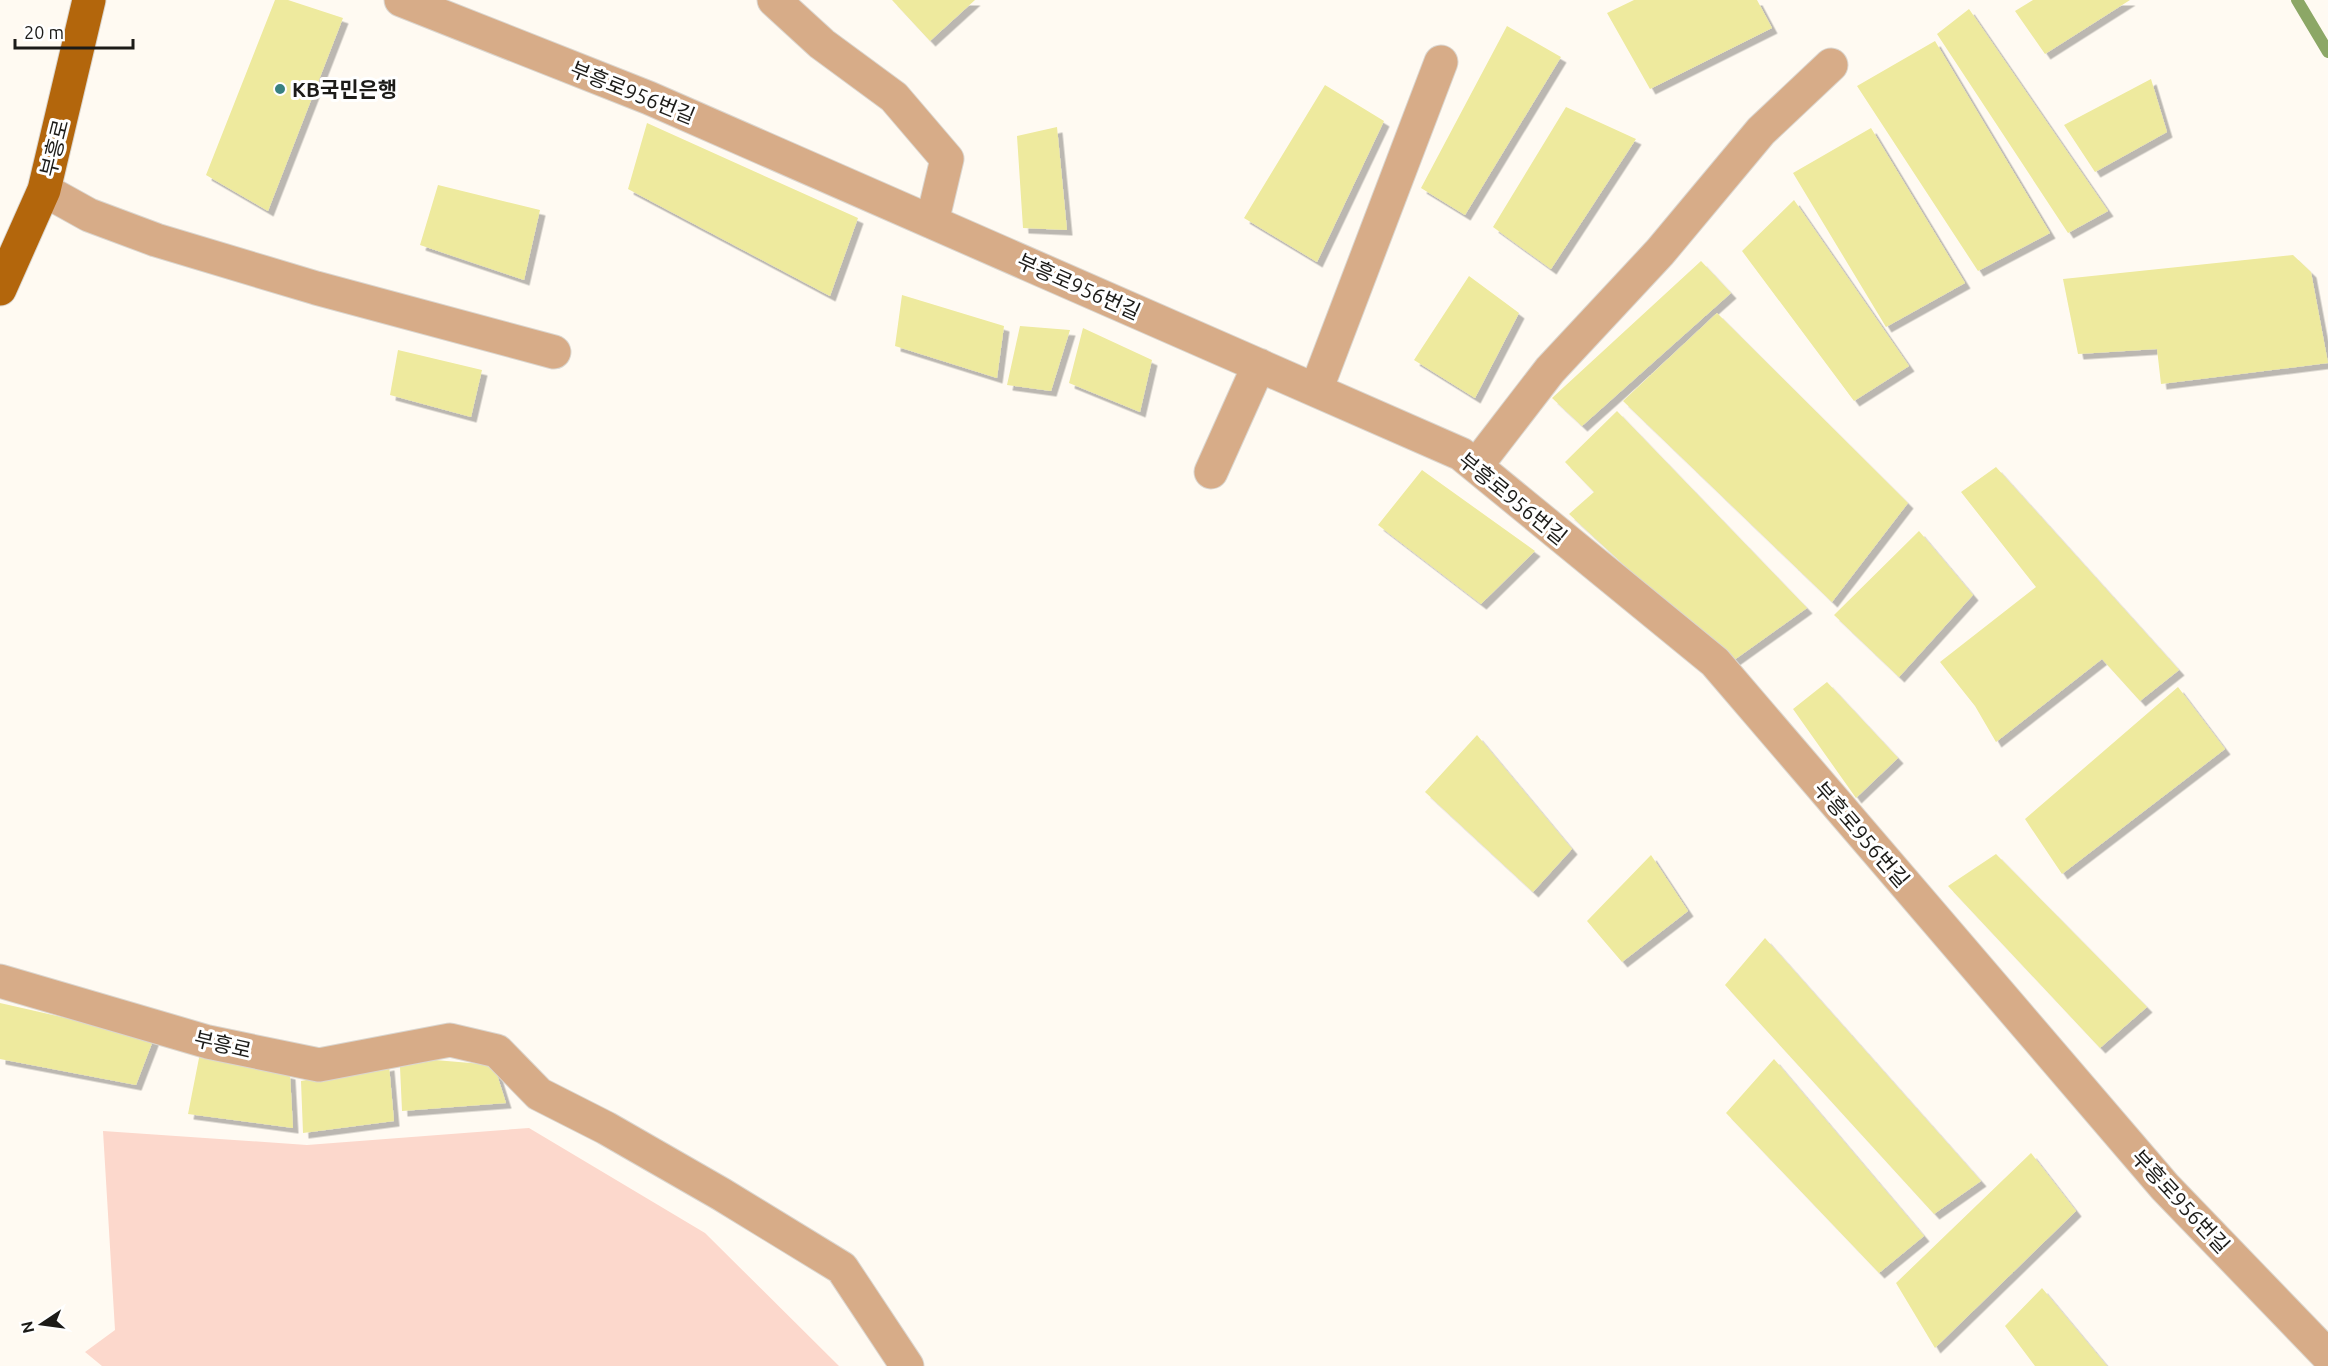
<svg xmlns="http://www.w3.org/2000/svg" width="2328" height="1366" font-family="Ubuntu,'Noto Sans KR',sans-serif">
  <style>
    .green { fill: #fcd8cc }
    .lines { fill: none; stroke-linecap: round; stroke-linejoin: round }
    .stream { stroke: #8ca766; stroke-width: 12 }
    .building { fill: #eeea9e; filter: url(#shadow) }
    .minor-casing { stroke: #dbd6cf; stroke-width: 35 }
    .major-casing { stroke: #dbd6cf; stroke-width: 35 }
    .minor { stroke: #d7ac88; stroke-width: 33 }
    .major { stroke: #b3660c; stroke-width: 33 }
    .poi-dot { fill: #398180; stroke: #fff; stroke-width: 2 }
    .labels { text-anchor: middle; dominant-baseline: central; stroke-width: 6; stroke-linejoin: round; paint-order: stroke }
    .poi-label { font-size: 21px; font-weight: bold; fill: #1c1b18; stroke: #fff; text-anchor: start }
    .street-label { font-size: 21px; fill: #1c1b18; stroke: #fff }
  </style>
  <defs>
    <filter id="shadow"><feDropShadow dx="5.5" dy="5.5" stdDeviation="0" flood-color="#0004"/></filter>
  </defs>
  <rect width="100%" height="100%" fill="#fffaf2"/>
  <!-- green -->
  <path class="green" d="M529,1128L705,1233L839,1366H102L85,1352L115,1330L103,1131L307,1145Z"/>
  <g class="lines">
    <!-- stream -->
    <path class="stream" d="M2297,0L2328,52"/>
  </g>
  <!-- building -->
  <path class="building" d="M275,0H288L343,18L268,211L206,175Z
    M892,0H975L930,41Z
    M1634,0H1757L1772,28L1650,89L1607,13Z
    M2033,0H2130L2045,54L2015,11Z
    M1969,9L2108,211L2068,233L1937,34Z
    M1507,26L1561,57L1465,215L1421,188Z
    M1935,41L2050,233L1978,271L1857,86Z
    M2151,79L2167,132L2095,172L2064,125Z
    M1325,85L1384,121L1317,262L1244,218Z
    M1566,107L1636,139L1551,269L1493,227Z
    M647,123L858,218L830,296L628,189Z
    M1057,127L1067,230L1023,228L1017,136Z
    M1871,128L1965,283L1886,327L1793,173Z
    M438,185L540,210L524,280L420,245Z
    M1794,200L1909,366L1854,401L1742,251Z
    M2293,255L2311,272L2328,363L2161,384L2157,349L2078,354L2063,279Z
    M1701,261L1731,293L1582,426L1552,398Z
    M1469,276L1519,313L1475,398L1414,360Z
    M902,295L1004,326L997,378L895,346Z
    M1717,313L1908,503L1832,602L1623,401Z
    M1020,326L1070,330L1051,391L1007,385Z
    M1083,328L1152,360L1140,412L1069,383Z
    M398,350L482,370L471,417L390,395Z
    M1617,411L1807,608L1730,663L1569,514L1594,492L1565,462Z
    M1996,467L2179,670L2140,701L2102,659L1996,742L1975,706L1940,662L2036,587L1961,492Z
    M1422,470L1535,551L1481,604L1378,525Z
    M1919,531L1973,595L1899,677L1834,615Z
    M1827,682L1898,758L1856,798L1793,709Z
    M2178,687L2225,749L2062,874L2025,819Z
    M1477,735L1572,849L1533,892L1425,792Z
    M1996,854L2147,1007L2100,1048L1948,886Z
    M1651,855L1688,911L1622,962L1587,921Z
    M1765,938L1981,1181L1934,1214L1725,985Z
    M0,1003L154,1038L136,1085L0,1059Z
    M200,1053L290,1074L293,1128L188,1114Z
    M1774,1059L1924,1236L1879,1273L1726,1113Z
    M435,1060L494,1065L506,1103L402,1111L400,1067Z
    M389,1065L394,1121L303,1133L301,1081Z
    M2031,1153L2076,1211L1935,1348L1896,1283Z
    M2042,1288L2107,1366H2035L2005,1326Z"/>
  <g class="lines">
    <!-- minor casing -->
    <g class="minor-casing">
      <path id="minor" d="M401,0L649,98L1461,454L1715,662L2165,1187L2328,1356
        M774,0L822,44L894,97L947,159L932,222
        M44,190L89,215L156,240L316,288L554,352
        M1316,390L1441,62
        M1476,466L1550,370L1660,252L1761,131L1831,65
        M1211,472L1259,365
        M0,981L208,1042L319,1065L450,1040L497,1051L539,1094L606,1128L721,1194L842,1268L907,1366"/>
    </g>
    <!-- major casing -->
    <g class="major-casing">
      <path id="major" d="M0,289L44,190L89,0"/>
    </g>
    <!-- minor -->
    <use href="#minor" class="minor"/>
    <!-- major -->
    <use href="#major" class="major"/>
  </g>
  <!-- markers -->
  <circle class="poi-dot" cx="280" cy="89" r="6"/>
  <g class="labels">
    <!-- poi labels -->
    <g class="poi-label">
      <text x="292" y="89">KB국민은행</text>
    </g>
    <!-- street labels -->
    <g class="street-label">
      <text transform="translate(633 92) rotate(22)">부흥로956번길</text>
      <text transform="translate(54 148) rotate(-76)">부흥로</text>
      <text transform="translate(1079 286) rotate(24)">부흥로956번길</text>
      <text transform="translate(1513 498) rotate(39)">부흥로956번길</text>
      <text transform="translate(1862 834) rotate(49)">부흥로956번길</text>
      <text transform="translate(223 1044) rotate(13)">부흥로</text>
      <text transform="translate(2181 1201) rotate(47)">부흥로956번길</text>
    </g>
  </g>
  <!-- north arrow -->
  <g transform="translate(42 1324) rotate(257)" stroke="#ffffff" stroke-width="4.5" paint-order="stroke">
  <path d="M0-4.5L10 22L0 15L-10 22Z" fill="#1c1b18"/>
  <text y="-9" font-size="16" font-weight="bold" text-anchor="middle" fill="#1c1b18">N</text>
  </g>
  <!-- scale -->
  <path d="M15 39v9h118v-9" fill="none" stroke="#1c1b18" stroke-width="3"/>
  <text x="24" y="39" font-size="18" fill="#1c1b18" stroke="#ffffff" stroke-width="4.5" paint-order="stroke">20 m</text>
</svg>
